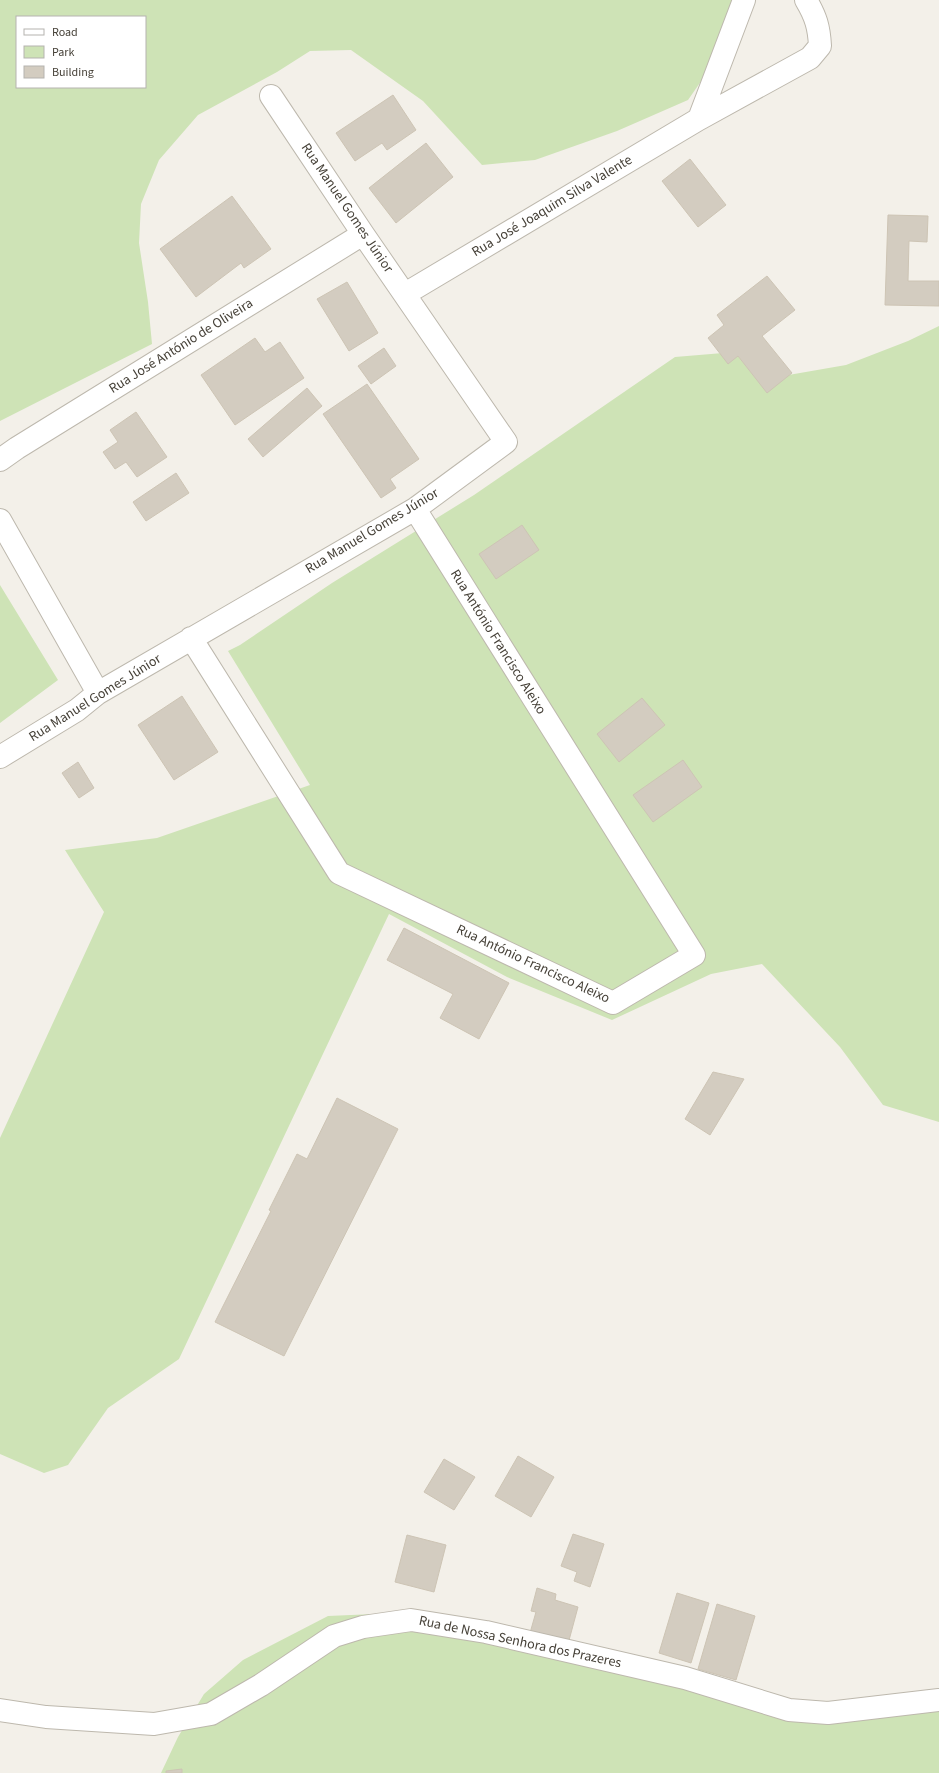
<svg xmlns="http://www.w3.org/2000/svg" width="939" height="1773" font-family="'Source Sans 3',sans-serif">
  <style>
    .green { fill: #cee3b6; fill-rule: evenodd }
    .building { fill: #d3ccc0; stroke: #cdc4b4 }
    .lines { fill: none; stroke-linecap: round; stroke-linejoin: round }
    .street-casing { stroke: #bdb8ad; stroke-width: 24 }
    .street { stroke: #fff; stroke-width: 22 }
    .labels { text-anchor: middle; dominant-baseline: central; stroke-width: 3; stroke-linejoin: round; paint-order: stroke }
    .street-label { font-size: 14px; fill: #464138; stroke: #fff }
  </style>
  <rect width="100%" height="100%" fill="#f3f0e9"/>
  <!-- green -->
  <path class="green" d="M0,0H735L720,54L688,100L617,131L535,160L482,165L423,101L351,50L310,51L277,72L198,115L159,160L141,204L139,243L148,302L152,344L0,421ZM17,17H145V87H17Z
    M939,326V1122L883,1105L840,1047L762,964L711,974L612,1020L507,977L389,914L179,1359L108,1408L68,1465L44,1473L0,1454V1138L104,912L65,850L157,838L310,785L228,651L240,645L332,583L474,495L675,357L735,352L777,377L846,365L908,341Z
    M0,585L58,680L0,723Z
    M374,1614L424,1618L835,1722L939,1710V1773H161L178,1737L204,1694L243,1660L328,1616Z"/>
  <!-- building -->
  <path class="building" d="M393,95L416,130L387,150L382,143L355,161L336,133Z
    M426,143L453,177L396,223L369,188Z
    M690,159L726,205L698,227L662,181Z
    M232,196L271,249L244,268L241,263L196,297L160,249Z
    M888,215L928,216L927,242L909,241L908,281H939V306L885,305Z
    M767,276L795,310L762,336L792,373L767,393L738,356L728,364L708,338L724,325L717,315Z
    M347,282L378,333L349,351L317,299Z
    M255,338L265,352L280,342L304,378L235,425L201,375Z
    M384,348L396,366L371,384L358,366Z
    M367,384L419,459L390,479L396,488L381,498L323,414Z
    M307,388L322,406L263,457L248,439Z
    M136,412L167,457L137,477L126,462L115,469L103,452L118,442L110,430Z
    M176,473L189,493L146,521L133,502Z
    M522,525L539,550L496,579L479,554Z
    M182,696L218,752L174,780L138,725Z
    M642,698L665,725L619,762L597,734Z
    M683,760L702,787L653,822L633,795Z
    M78,762L94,788L79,798L62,773Z
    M404,928L509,983L479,1039L440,1018L453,994L387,960Z
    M713,1072L744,1079L710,1135L685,1119Z
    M337,1098L398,1129L284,1356L215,1322L271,1211L269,1210L297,1154L307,1159Z
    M518,1456L554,1477L531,1517L495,1496Z
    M444,1459L475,1477L454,1510L424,1492Z
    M573,1534L604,1544L590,1587L574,1581L577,1572L561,1566Z
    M407,1535L446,1545L434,1592L395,1582Z
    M537,1588L556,1594L555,1600L578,1607L568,1644L530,1633L536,1612L531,1611Z
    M677,1593L709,1603L691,1663L659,1653Z
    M717,1604L755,1616L736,1680L698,1669Z
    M182,1769V1773H166V1771Z"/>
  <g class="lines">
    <!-- street casing -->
    <g class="street-casing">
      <path id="street" d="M699,119L744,0
        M405,294L699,119L810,58L820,46C819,27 816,17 806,0
        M0,460L17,448L363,234
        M0,520L98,693
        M191,638L339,873L613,1003L694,955L415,509
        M0,757L77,710L98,693L415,509L506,442L363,234L271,96
        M0,1710L46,1717L154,1724L211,1714L261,1685L334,1636L363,1627L411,1620L486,1632L685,1678L789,1710L828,1713L939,1700"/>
    </g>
    <!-- street -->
    <use href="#street" class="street"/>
  </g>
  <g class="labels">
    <!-- street labels -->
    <g class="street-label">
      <text transform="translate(552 206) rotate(-31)">Rua José Joaquim Silva Valente</text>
      <text transform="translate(347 208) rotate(56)">Rua Manuel Gomes Júnior</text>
      <text transform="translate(181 346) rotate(-32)">Rua José António de Oliveira</text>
      <text transform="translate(372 531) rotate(-31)">Rua Manuel Gomes Júnior</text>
      <text transform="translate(498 642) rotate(58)">Rua António Francisco Aleixo</text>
      <text transform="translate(95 698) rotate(-32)">Rua Manuel Gomes Júnior</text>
      <text transform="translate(533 964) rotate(25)">Rua António Francisco Aleixo</text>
      <text transform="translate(520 1642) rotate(12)">Rua de Nossa Senhora dos Prazeres</text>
    </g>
  </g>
  <!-- legend -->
  <rect x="16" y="16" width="130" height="72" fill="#ffffff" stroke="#b5b3af"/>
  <rect x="24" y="29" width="20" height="6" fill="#ffffff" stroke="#b5b3af"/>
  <text x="52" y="36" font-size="12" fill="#464138">Road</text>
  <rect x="24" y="46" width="20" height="12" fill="#cee3b6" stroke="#b5b3af"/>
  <text x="52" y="56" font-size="12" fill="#464138">Park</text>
  <rect x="24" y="66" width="20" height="12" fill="#d3ccc0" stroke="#b5b3af"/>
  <text x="52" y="76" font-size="12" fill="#464138">Building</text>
</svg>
